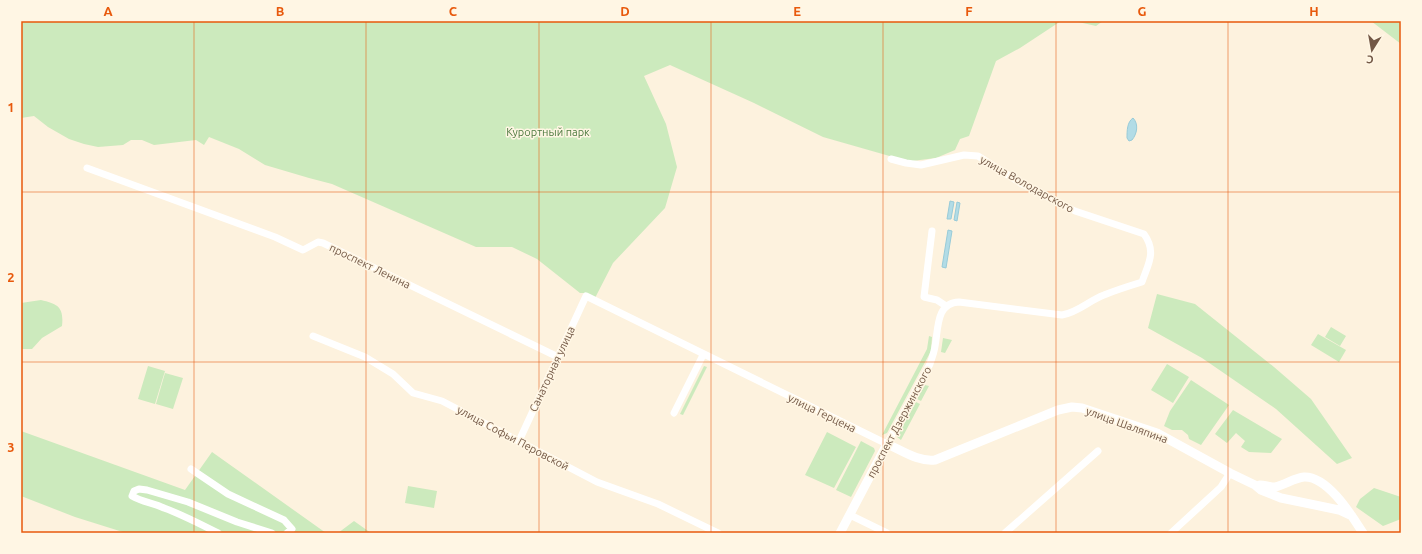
<svg xmlns="http://www.w3.org/2000/svg" width="1422" height="554" font-family="Ubuntu,sans-serif">
  <style>
    .green { fill: #cceabd }
    .water { fill: #b2dce6; stroke: #98cbd8 }
    .lines { fill: none; stroke-linecap: round; stroke-linejoin: round }
    .minor { stroke: #fff; stroke-width: 7 }
    .secondary { stroke: #fff; stroke-width: 9 }
    .grid { fill: none; stroke: #e8590c; stroke-width: 1; stroke-opacity: 0.55 }
    .labels { text-anchor: middle; dominant-baseline: central; stroke-width: 3; stroke-linejoin: round; paint-order: stroke }
    .park-label { font-size: 11px; fill: #4c793e; stroke: #fff6e4 }
    .street-label { font-size: 11px; fill: #735846; stroke: #fff6e4 }
    .neatline { fill: none; stroke: #e8590c; stroke-width: 1.5 }
    .grid-label { font-size: 13px; text-anchor: middle; font-weight: bold; fill: #e8590c }
  </style>
  <rect width="100%" height="100%" fill="#fdf2de"/>
  <!-- green -->
  <path class="green" d="M21,21H1061L1020,48L996,61L969,136L960,139L955,150L936,158L912,161L893,157L823,137L754,103L670,65L644,76L666,124L677,167L665,208L613,263L595,298L585,293H580L537,259L512,247H476L332,184L309,178L265,165L239,149L209,137L204,145L196,140L154,145L142,140H131L123,145L98,147L84,144L69,139L48,127L34,116L21,118Z
    M1074,21H1103L1096,26Z
    M1371,21H1401V44Z
    M1157,294L1195,304L1274,367L1311,399L1352,458L1337,464L1276,409L1202,358L1148,328Z
    M41,300C58,304 64,307 62,326L42,338L32,349H21V303Z
    M1331,327L1346,336L1340,346L1325,337Z
    M1318,334L1346,350L1339,362L1311,345Z
    M929,336L932,337L931,351L887,433L882,435L927,349Z
    M943,338L952,340L945,353L941,352Z
    M1167,364L1189,377L1173,403L1151,390Z
    M148,366L165,371L155,404L138,399Z
    M704,366L707,367L683,415L680,414Z
    M165,373L183,378L173,409L156,404Z
    M1191,380L1229,405L1201,445L1189,439L1188,435L1182,430H1172L1164,426L1170,411Z
    M925,385L929,386L921,401L917,399Z
    M916,402L920,404L901,440L897,437Z
    M1233,410L1282,439L1271,453L1249,452L1241,447L1245,441L1236,433L1227,443L1215,434Z
    M21,431L185,490L212,452L326,533H126L75,517L21,496Z
    M827,432L856,447L834,488L805,475Z
    M861,441L874,448L875,451L851,497L836,490Z
    M408,486L437,491L434,508L405,503Z
    M1374,488L1401,497V519L1383,526L1356,507L1360,499Z
    M354,521L371,533H338Z"/>
  <!-- water -->
  <path class="water" d="M1133,118C1139,124 1137,134 1132,140L1129,141L1127,138C1127,131 1127,122 1133,118Z
    M950,201L954,202L951,219H947Z
    M957,202L960,203L957,221L954,220Z
    M948,230L952,231L946,268L942,267Z"/>
  <g class="lines">
    <!-- minor -->
    <path class="minor" d="M87,168L275,237L303,250L318,242L323,243L558,357
      M932,231L924,297L937,300L946,306
      M313,336L365,357L393,374L413,393L442,401L597,482L658,504L718,533
      M674,413L703,355
      M519,441L586,296L887,444L930,364C931,360 933,356 934,351C939,333 934,303 959,302L1062,315C1079,312 1088,301 1104,295C1116,290 1129,286 1142,282C1148,264 1157,252 1144,234L1075,211L1022,184L978,156L964,155L921,165L906,163L891,159
      M191,469L228,494L284,520L292,529L287,533
      M850,515L887,533
      M218,533C200,524 183,515 164,508C154,503 142,502 132,496L134,491L139,489L147,490L188,502L237,522L272,533
      M1005,533L1098,451
      M1171,533L1221,487L1230,473"/>
    <!-- secondary -->
    <path class="secondary" d="M1260,485C1265,485 1269,487 1275,487C1285,485 1294,478 1304,477C1328,476 1352,516 1363,533
      M840,533L887,444C903,451 918,462 935,460L1058,410L1072,407L1082,408L1157,433L1230,473L1255,485L1261,490L1281,498L1339,510L1352,516"/>
  </g>
  <!-- grid -->
  <path class="grid" d="M194,21V533M366,21V533M539,21V533M711,21V533M883,21V533M1056,21V533M1228,21V533M21,192H1401M21,362H1401"/>
  <g class="labels">
    <!-- park labels -->
    <g class="park-label">
      <text x="548" y="132">Курортный парк</text>
    </g>
    <!-- street labels -->
    <g class="street-label">
      <text transform="translate(1027 184) rotate(29)">улица Володарского</text>
      <text transform="translate(370 266) rotate(26)">проспект Ленина</text>
      <text transform="translate(552 369) rotate(-65)">Санаторная улица</text>
      <text transform="translate(822 413) rotate(26)">улица Герцена</text>
      <text transform="translate(899 422) rotate(-62)">проспект Дзержинского</text>
      <text transform="translate(1127 425) rotate(20)">улица Шаляпина</text>
      <text transform="translate(513 438) rotate(28)">улица Софьи Перовской</text>
    </g>
  </g>
  <!-- border -->
  <rect width="1422" height="554" fill="none" stroke="#fff6e4" stroke-width="44"/>
  <!-- north arrow -->
  <g transform="translate(1372 50) rotate(191)" stroke="#fff6e4" stroke-width="3" paint-order="stroke">
  <path d="M0-3L7 15L0 10L-7 15Z" fill="#735846"/>
  <text y="-6" font-size="11" font-weight="bold" text-anchor="middle" fill="#735846">С</text>
  </g>
  <rect x="22" y="22" width="1378" height="510" class="neatline"/>
  <g class="grid-label">
    <text x="108" y="16">A</text>
    <text x="280" y="16">B</text>
    <text x="453" y="16">C</text>
    <text x="625" y="16">D</text>
    <text x="797" y="16">E</text>
    <text x="969" y="16">F</text>
    <text x="1142" y="16">G</text>
    <text x="1314" y="16">H</text>
    <text x="11" y="112">1</text>
    <text x="11" y="282">2</text>
    <text x="11" y="452">3</text>
  </g>
</svg>
